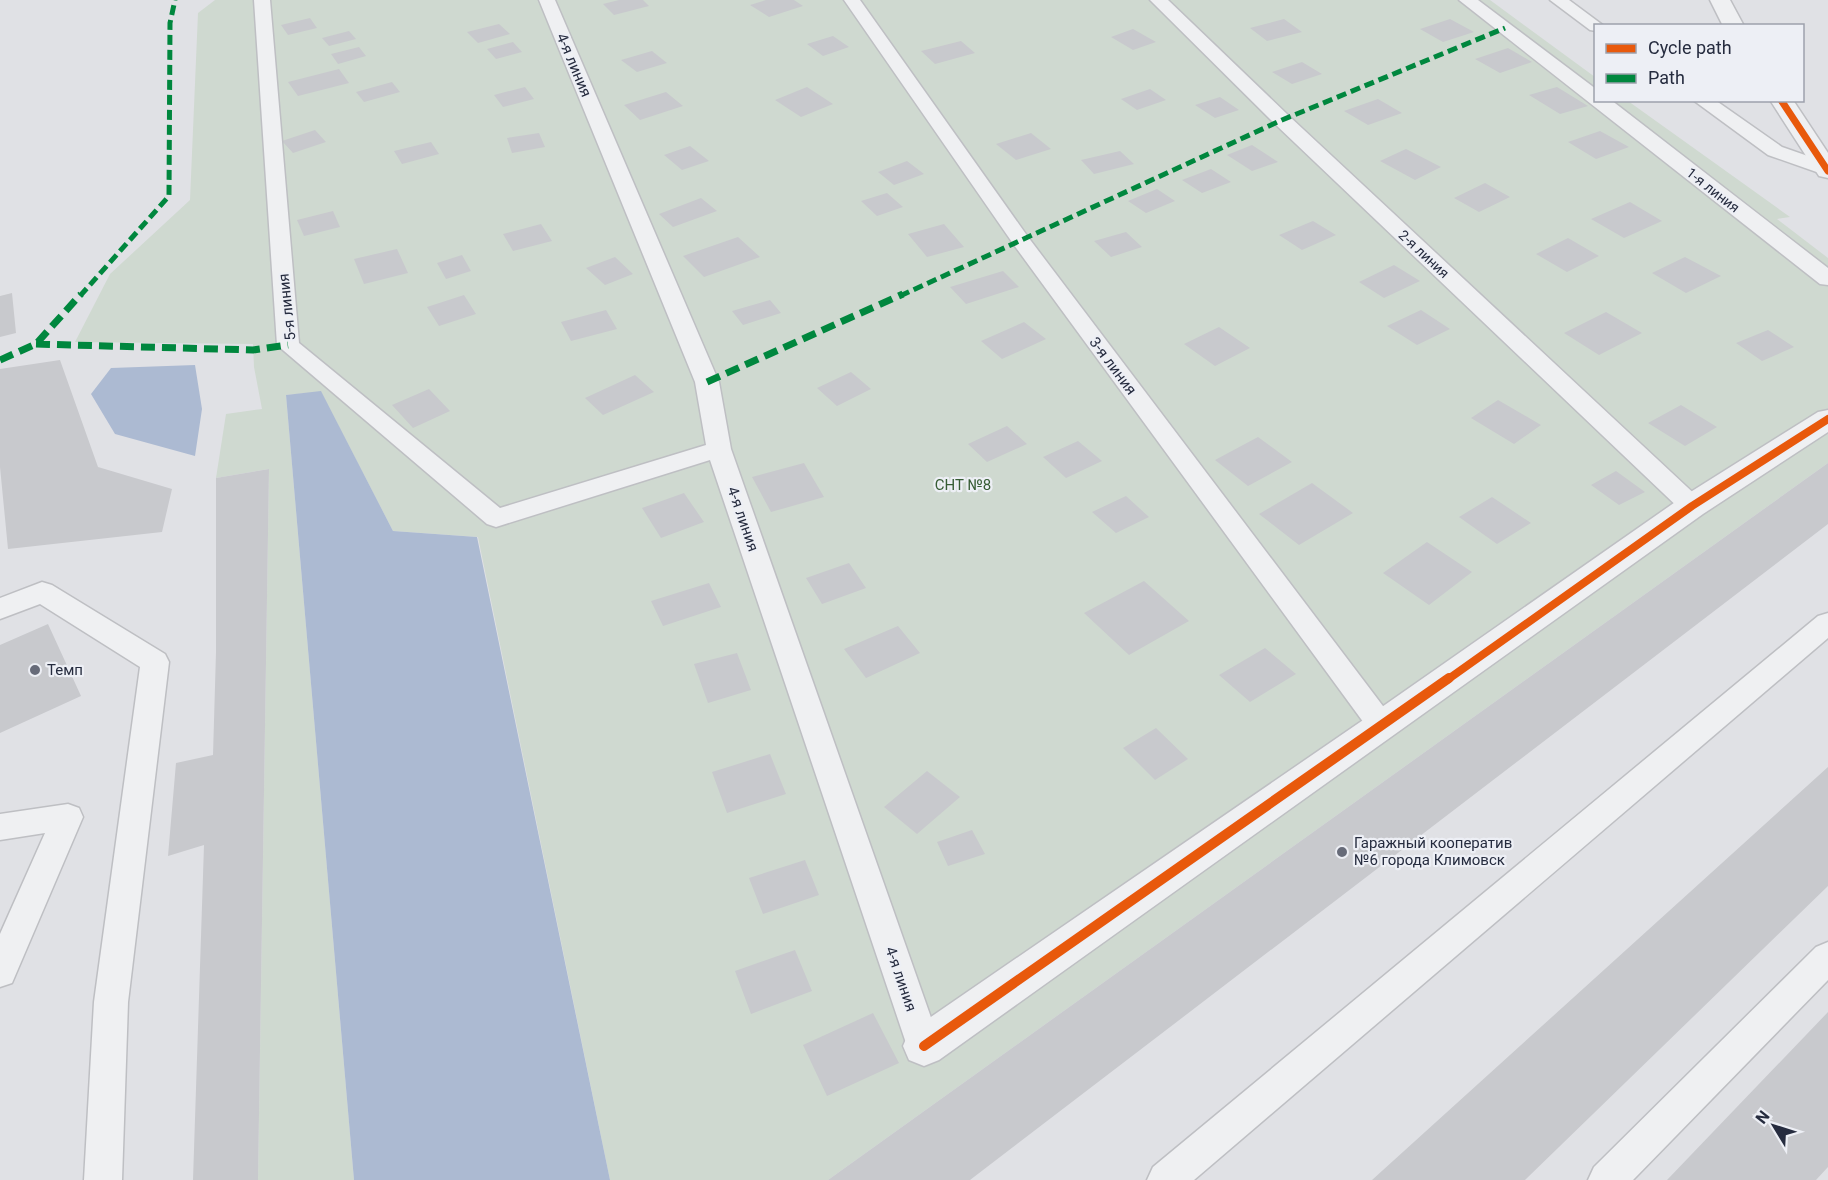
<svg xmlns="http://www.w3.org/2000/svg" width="1828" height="1180" font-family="Roboto,sans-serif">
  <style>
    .green { fill: #cfd9d0 }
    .water { fill: #acbad2 }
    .building { fill: #c8c9cd }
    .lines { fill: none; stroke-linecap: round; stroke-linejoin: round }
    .lane-casing { stroke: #bebfc3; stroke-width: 3 }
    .street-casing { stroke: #bebfc3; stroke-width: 3 }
    .lane { fill: #eff0f2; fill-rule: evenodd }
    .street { fill: #eff0f2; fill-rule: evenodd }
    .quiet-far1 { stroke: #00873e; stroke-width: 5; stroke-dasharray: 10 5; stroke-linecap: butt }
    .quiet { stroke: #00873e; stroke-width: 7; stroke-dasharray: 14 7; stroke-linecap: butt }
    .cycleway-far2-casing { stroke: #edeff5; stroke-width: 10 }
    .cycleway-far1-casing { stroke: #edeff5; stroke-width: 12 }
    .cycleway-casing { stroke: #edeff5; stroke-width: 14 }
    .cycleway-far2 { stroke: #e8590c; stroke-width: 7 }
    .cycleway-far1 { stroke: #e8590c; stroke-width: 8 }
    .cycleway { stroke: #e8590c; stroke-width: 10 }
    .poi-dot { fill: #676b79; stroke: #edeff5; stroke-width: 2 }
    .labels { text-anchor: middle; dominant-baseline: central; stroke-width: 4.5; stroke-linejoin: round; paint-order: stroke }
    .far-street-label { font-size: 14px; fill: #262c3f; stroke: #edeff5 }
    .street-label { font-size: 15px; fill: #262c3f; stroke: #edeff5 }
    .park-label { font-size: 15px; fill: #365c33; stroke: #edeff5 }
    .poi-label { font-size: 15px; fill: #262c3f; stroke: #edeff5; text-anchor: start }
  </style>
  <rect width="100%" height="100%" fill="#e0e1e5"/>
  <!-- green -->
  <path class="green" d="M215,0H1490L1595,77L1596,100L1628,101L1790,217L1777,219L1828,258V463L828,1180H610L478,537L393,531L321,392L286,395L354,1180H258L269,469L216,478L226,414L262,409L254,367L253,344L75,342L110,274L190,200L198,13Z"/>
  <!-- water -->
  <path class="water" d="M195,365L202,409L195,456L115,434L91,394L111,368Z
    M321,391L393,531L477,537L610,1180H354L286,395Z"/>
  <!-- building -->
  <path class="building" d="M619,0H643L649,6L614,15L603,4Z
    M766,0H794L803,6L769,17L750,5Z
    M310,18L317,28L288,35L281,25Z
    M1284,19L1302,32L1267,41L1250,28Z
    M1450,19L1474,32L1443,42L1420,29Z
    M499,24L510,34L478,43L467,32Z
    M1133,29L1156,42L1133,50L1111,37Z
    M349,31L356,39L329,46L322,38Z
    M833,36L849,47L823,56L807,44Z
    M961,41L975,53L935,64L921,51Z
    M513,42L522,52L496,59L487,49Z
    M359,47L366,56L338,64L331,54Z
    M1508,48L1532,62L1500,73L1475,59Z
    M652,51L667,63L637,72L621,60Z
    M1302,62L1322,74L1292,84L1272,72Z
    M339,69L349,83L298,96L288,82Z
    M392,82L400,92L364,102L356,92Z
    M525,87L534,99L503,107L494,95Z
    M807,87L833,104L801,117L775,100Z
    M1557,87L1588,106L1560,114L1529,95Z
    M1150,89L1166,100L1137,110L1121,99Z
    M666,92L683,106L640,120L624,105Z
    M1220,97L1239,110L1215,118L1195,105Z
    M1378,99L1402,113L1368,125L1344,111Z
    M315,130L326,142L293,153L282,141Z
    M1600,131L1629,147L1596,159L1568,142Z
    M539,133L545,147L512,153L507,138Z
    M1031,133L1051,149L1016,160L996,144Z
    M431,142L439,154L402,164L394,151Z
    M1252,145L1278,162L1252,171L1227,155Z
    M690,146L709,161L682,170L664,155Z
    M1406,149L1441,167L1415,180L1380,161Z
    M1120,151L1134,164L1094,174L1081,160Z
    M907,161L924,174L894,185L878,172Z
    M1211,169L1231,182L1202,193L1182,180Z
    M1485,183L1510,197L1479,212L1454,198Z
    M1157,189L1175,201L1146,213L1128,201Z
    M887,193L903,207L877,216L861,201Z
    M701,198L717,211L673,227L659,214Z
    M1630,202L1662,221L1624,238L1591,219Z
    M333,211L340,227L304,236L297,220Z
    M1313,221L1336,235L1302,250L1279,235Z
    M541,224L552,241L513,251L503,234Z
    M944,224L964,247L927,257L908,234Z
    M1126,232L1142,247L1111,257L1094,241Z
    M738,237L760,257L704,277L683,256Z
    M1568,238L1599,256L1567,272L1536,254Z
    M397,249L408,273L364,284L354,259Z
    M462,255L471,271L446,279L437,263Z
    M615,257L633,274L605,285L586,268Z
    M1685,257L1721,276L1686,293L1652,273Z
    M1394,265L1420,281L1384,298L1359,282Z
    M1003,271L1019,287L966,304L950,287Z
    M12,293L16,333L0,337V296Z
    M464,295L476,314L439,326L427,307Z
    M770,300L781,313L743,325L732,311Z
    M606,310L617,329L571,341L561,322Z
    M1421,310L1450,329L1417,345L1387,326Z
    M1606,312L1642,333L1599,355L1564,333Z
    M1024,322L1046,339L1002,359L981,341Z
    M1219,327L1250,348L1215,366L1184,344Z
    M1768,330L1794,347L1762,361L1736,343Z
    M60,360L98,467L172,489L162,532L8,549L0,467V369Z
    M851,372L871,389L837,406L817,388Z
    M635,375L654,392L603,415L585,398Z
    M429,389L450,411L413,428L392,405Z
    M1498,400L1541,425L1514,444L1471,418Z
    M1681,405L1717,427L1685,446L1648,423Z
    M1007,426L1027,444L987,462L968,444Z
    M1258,437L1292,462L1248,486L1215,460Z
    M1078,441L1102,461L1066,478L1043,457Z
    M804,463L824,497L771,512L752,477Z
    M1828,463V524L970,1180H828Z
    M269,469L258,1180H193L204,845L168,856L176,763L213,755L216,652V478Z
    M1616,471L1645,492L1619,505L1591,485Z
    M1312,483L1353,513L1299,545L1259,514Z
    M684,493L704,522L661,538L642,508Z
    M1126,496L1149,517L1116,533L1092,512Z
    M1492,497L1531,523L1497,544L1459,517Z
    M1427,542L1472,572L1429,605L1383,573Z
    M849,563L866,588L822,604L806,578Z
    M1144,581L1189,621L1129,655L1084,613Z
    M709,583L721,607L663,626L651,601Z
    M48,624L81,696L0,733V645Z
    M898,626L920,653L866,678L844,649Z
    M1265,648L1296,674L1250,702L1219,675Z
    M737,653L751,690L708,703L694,664Z
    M1156,728L1188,759L1155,780L1123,748Z
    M770,754L786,794L727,813L712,772Z
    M1828,767V886L1525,1180H1372Z
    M927,771L960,797L917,834L884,807Z
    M972,830L985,854L948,866L937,842Z
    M805,860L819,895L763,914L749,878Z
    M795,950L812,991L751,1014L735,971Z
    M1828,1012V1167L1816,1180H1667Z
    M873,1013L899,1063L827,1096L803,1045Z"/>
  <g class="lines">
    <!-- lane casing -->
    <g class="lane-casing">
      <path id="lane" d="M254,0H270L299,343L500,508L706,445L695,382L539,0H555L719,382L731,449L941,1046L936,1057L924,1062L912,1057L907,1046L710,460L496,527L487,524L277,345Z
        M844,0H860L1028,237L1392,718L1397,726L1392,734L1382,737L1372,734L1014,245Z
        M1150,0H1168L1289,116L1701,500L1705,506L1701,512L1692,515L1683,512L1275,124Z
        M1459,0H1478L1596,89V100H1611L1828,268V285L1820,284Z
        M1550,0H1569L1604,26H1596V31L1590,30Z
        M1693,100H1715L1782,147L1828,163V176L1768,155Z
        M42,582L52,585L165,654L169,662L128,1002L122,1180H84L94,1002L140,667L40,604L0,619V598Z
        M1828,613V638L1194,1180H1147L1153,1167L1818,616Z
        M68,804L79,808L83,817L12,983L0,987V934L45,833L0,840V814Z
        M1828,942V980L1633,1180H1588L1594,1167L1816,947Z"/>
    </g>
    <!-- street casing -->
    <g class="street-casing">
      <path id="street" d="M1710,0H1730L1744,26H1723Z
        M1770,100H1793L1828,153V178L1819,176Z
        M1828,410V432L1703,514L939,1060L924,1066L909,1060L903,1046L909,1032L1369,716L1681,498L1818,412Z"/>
    </g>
    <!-- lane -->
    <use href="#lane" class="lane"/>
    <!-- street -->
    <use href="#street" class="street"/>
    <!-- quiet-far1 -->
    <path class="quiet-far1" d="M80,296L169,196L170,23L175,0
      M900,296L1282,120L1505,28"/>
    <!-- quiet -->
    <path class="quiet" d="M36,344L253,350L288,345
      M0,360L36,344L81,294
      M707,382L903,294"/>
    <!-- cycleway-far2 casing -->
    <g class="cycleway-far2-casing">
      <path id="cycleway-far2" d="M1781,100L1828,171"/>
    </g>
    <!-- cycleway-far1 casing -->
    <g class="cycleway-far1-casing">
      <path id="cycleway-far1" d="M1447,680L1692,506L1828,419"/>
    </g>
    <!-- cycleway casing -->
    <g class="cycleway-casing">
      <path id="cycleway" d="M924,1046L1449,678"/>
    </g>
    <!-- cycleway-far2 -->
    <use href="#cycleway-far2" class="cycleway-far2"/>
    <!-- cycleway-far1 -->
    <use href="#cycleway-far1" class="cycleway-far1"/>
    <!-- cycleway -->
    <use href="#cycleway" class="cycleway"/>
  </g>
  <!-- markers -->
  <g class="poi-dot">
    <circle cx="35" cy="670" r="6"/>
    <circle cx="1342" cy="852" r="6"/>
  </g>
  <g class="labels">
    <!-- far-street labels -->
    <g class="far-street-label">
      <text transform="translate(1713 190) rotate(38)">1-я линия</text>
      <text transform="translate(1424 254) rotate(43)">2-я линия</text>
    </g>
    <!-- street labels -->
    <g class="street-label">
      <text transform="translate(574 65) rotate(67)">4-я линия</text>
      <text transform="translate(287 307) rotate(-96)">5-я линия</text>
      <text transform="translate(1113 366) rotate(53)">3-я линия</text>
      <text transform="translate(743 519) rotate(71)">4-я линия</text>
      <text transform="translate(901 979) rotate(71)">4-я линия</text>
    </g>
    <!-- park labels -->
    <g class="park-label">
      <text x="963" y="485">СНТ №8</text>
    </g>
    <!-- poi labels -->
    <g class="poi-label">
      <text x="47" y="670">Темп</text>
      <text x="1354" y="843">Гаражный кооператив<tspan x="1354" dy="17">№6 города Климовск</tspan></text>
    </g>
  </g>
  <!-- legend -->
  <rect x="1594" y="24" width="210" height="78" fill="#edeff5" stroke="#9da1ac" stroke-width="1.5"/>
  <rect x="1606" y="44" width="30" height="9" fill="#e8590c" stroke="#9da1ac" stroke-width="1.5"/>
  <text x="1648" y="54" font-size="18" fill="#262c3f">Cycle path</text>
  <rect x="1606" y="74" width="30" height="9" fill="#00873e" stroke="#9da1ac" stroke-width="1.5"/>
  <text x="1648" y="84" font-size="18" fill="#262c3f">Path</text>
  <!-- north arrow -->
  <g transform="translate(1774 1126) rotate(308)" stroke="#edeff5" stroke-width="4.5" paint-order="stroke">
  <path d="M0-4.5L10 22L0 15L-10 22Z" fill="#262c3f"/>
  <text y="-9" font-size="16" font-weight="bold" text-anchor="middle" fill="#262c3f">N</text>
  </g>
</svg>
